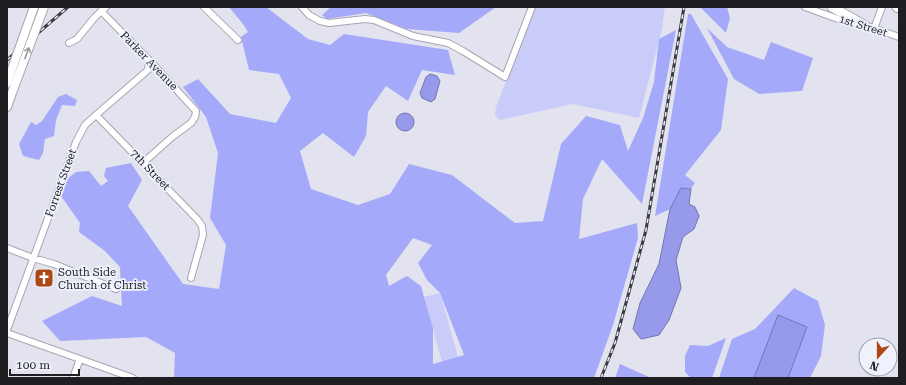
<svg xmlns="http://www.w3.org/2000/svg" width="906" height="385" font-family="'Roboto Serif',serif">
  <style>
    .green { fill: #c9ccf9 }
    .forest { fill: #a5a9f9; fill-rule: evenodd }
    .water { fill: #979aea; stroke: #7375ae }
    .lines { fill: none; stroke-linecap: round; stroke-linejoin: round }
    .minor-casing { stroke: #a5a6b1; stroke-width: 8 }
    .major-casing { stroke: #a5a6b1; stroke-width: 10 }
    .highway-casing { stroke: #a5a6b1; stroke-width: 11 }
    .minor { stroke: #fff; stroke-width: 6 }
    .major { stroke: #fff; stroke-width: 8 }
    .highway { stroke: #fff; stroke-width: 9 }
    .rail-casing { stroke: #3a3a40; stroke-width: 3 }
    .rail { stroke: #eff1fc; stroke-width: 1.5; stroke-dasharray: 4.5; stroke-linecap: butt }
    .major-bridge-casing { stroke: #a5a6b1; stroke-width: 10; stroke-linecap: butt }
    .major-bridge { stroke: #fff; stroke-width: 8 }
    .oneway { stroke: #9a9a9c }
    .labels { text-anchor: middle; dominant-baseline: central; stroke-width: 3.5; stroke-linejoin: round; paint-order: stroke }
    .street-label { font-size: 11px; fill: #1e1e23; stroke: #eff1fc }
    .poi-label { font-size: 11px; fill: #1e1e23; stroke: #eff1fc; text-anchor: start }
  </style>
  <rect width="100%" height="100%" fill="#e2e3ef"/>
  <!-- green -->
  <path class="green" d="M535,7H665L662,29L639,118L573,104L500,120L495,115L496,107Z
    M440,293L458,357L442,362L424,297Z"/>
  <!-- forest -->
  <path class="forest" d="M229,7H266L308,39L330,45L344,34L448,50L455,75L422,70L408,101L386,86L368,112L366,136L354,157L323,133L300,151L311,189L358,205L390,194L409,164L452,175L515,223L543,221L561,144L586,116L620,125L628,151L643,118L654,82L659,39L676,30L642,204L602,159L583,199L579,239L637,223L638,238L613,325L594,378H174L175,353L146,337L60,341L42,321L92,296L122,306L120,267L105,251L79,232L80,223L61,196L67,179L76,172L89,171L101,186L108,181L104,176L106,168L131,163L142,180L128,206L183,284L219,289L226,245L210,218L218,153L206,117L183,87L198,79L230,114L276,123L291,98L279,74L249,70L241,37L248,32L243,24ZM413,238L432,245L418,263L427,280L440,293L464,355L433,364V328L424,297L421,286L407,276L389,286L386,275Z
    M331,7H496L459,33L407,29L366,13L327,19L322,15Z
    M700,7H727L730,18L726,33Z
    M688,14H691L728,79L721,130L685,175L695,183L691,189L681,188L670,209L655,216Z
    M707,28L727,47L764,60L771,42L813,58L802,91L759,94L734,79Z
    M66,94L77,100L75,106L62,105L56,120L54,136L45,139L43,153L39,160L23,156L19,144L31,122L36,125L42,121L58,97Z
    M794,288L818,301L825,325L821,356L810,378H788L807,327L778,315L754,378H719L732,339L755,329Z
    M726,338L712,378H691L685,372V356L690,345L708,346Z
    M620,364L651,378H615Z"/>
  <!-- water -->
  <path class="water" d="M430,74L437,76L440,81L435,99L431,102L422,98L420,93L426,77Z
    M396 122a9 9 0 1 1 18 0a9 9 0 1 1-18 0Z
    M681,188L691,189L689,204L695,207L699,216L694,229L683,237L676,260L681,288L669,320L659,335L641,339L633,329L640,303L659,264L670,209Z
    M778,315L807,327L788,378H754Z"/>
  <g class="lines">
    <!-- minor casing -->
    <g class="minor-casing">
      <path id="minor" d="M204,7L238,40
        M302,7L309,15L320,21L329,23L365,19L374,20L413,36L448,43L463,51L505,77L532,7
        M805,7L838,19L862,24L899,37
        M101,11L149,60L196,111L195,117L191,123L172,137L143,163
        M874,29L882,7
        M69,43L77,39L95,17L106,7
        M96,115L197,219L202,226L203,235L191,278
        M7,248L33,258L54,264L116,289
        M7,330L76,142L85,125L96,115L148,70L149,60
        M7,333L133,378
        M73,378L80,359"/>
    </g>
    <!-- major casing -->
    <g class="major-casing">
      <path id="major" d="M7,107L13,90"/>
    </g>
    <!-- highway casing -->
    <g class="highway-casing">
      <path id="highway" d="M832,7L862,24
        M897,7L899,8"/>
    </g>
    <!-- minor -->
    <use href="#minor" class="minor"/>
    <!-- major -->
    <use href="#major" class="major"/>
    <!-- highway -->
    <use href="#highway" class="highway"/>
    <!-- rail casing -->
    <g class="rail-casing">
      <path id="rail" d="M7,60L68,7
        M601,378L615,343L646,230L684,7"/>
    </g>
    <!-- rail -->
    <use href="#rail" class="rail"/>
    <!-- major-bridge casing -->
    <g class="major-bridge-casing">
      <path id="major-bridge" d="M7,83L34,7
        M13,90L44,7"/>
    </g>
    <!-- major-bridge -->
    <use href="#major-bridge" class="major-bridge"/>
  </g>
  <!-- one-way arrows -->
  <defs><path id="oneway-shaft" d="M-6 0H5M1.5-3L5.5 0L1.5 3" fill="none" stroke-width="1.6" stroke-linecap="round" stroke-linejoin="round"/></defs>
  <use class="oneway" href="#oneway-shaft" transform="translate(27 53) rotate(-70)"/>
  <!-- icons -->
  <defs>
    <g id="church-square" transform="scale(1)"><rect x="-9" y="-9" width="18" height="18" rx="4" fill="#ac4912" stroke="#eff1fc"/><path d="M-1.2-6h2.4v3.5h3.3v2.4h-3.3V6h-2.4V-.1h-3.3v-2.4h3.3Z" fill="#fff"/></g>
  </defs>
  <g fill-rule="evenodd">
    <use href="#church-square" x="44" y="278"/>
  </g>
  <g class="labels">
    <!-- street labels -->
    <g class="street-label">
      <text transform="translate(863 26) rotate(17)">1st Street</text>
      <text transform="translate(149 61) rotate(46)">Parker Avenue</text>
      <text transform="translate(150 170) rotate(46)">7th Street</text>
      <text transform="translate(61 183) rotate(-70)">Forrest Street</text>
    </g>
    <!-- poi labels -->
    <g class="poi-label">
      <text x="58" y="272">South Side<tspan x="58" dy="13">Church of Christ</tspan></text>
    </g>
  </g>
  <!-- border -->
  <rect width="906" height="385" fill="none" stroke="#1e1e23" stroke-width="16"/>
  <!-- north arrow -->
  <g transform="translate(878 357) rotate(201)"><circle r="19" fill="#eff1fc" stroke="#9b9da5"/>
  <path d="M0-3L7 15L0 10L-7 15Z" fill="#ac4912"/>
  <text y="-6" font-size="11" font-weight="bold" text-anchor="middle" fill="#1e1e23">N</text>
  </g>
  <!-- scale -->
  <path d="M10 369v6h69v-6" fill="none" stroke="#1e1e23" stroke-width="2"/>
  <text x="16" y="369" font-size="12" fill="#1e1e23" stroke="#eff1fc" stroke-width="3" paint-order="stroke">100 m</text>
</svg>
